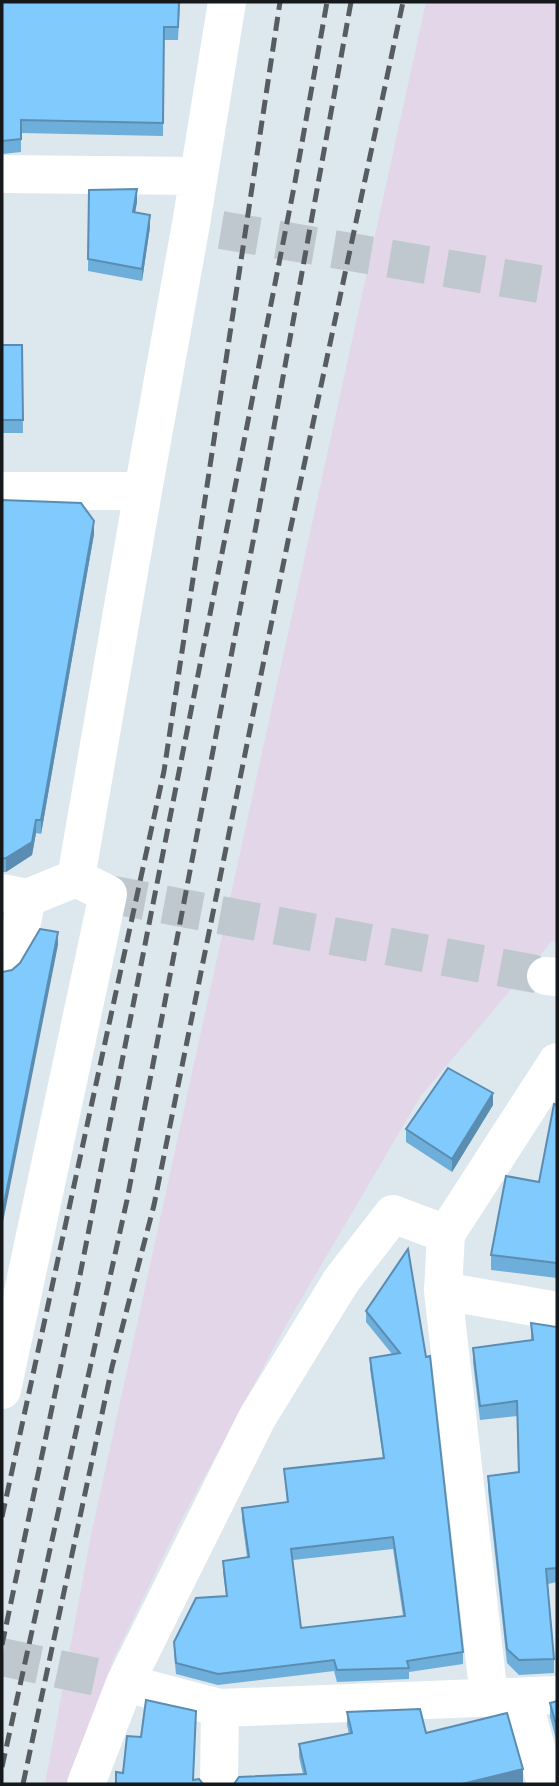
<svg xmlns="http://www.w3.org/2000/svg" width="559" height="1786" font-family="Commissioner,sans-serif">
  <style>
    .industrial { fill: #e3d6e9 }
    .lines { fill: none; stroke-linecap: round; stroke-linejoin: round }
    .street-tunnel { stroke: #bfc8ce; stroke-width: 38; stroke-dasharray: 38 19; stroke-linecap: butt }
    .street { stroke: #fff; stroke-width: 38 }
    .rail { stroke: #575c61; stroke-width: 5; stroke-dasharray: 14 7; stroke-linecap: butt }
    .wall { fill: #6eaeda; fill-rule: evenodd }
    .shaded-wall { fill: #5a8db1 }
    .building { fill: #80cafd; stroke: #5a8db1; stroke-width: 2; fill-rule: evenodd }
  </style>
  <rect width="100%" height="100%" fill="#dde7ee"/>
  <!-- industrial -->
  <path class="industrial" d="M426,2H557V942L552,941L420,1097L286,1325L178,1526L113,1660L74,1784H45L91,1535Z"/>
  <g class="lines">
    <!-- street-tunnel -->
    <path class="street-tunnel" d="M221,230L557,287
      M108,894L546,976
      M2,1657L125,1683"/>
    <!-- street -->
    <path class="street" d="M2,174L197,176
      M2,491H143L191,224L227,2
      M76,878L143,491
      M2,893L27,898L76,878L108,894L2,1390
      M2,964L19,936L27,898
      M546,976L557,977
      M443,1291L557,1311
      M125,1683L220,1708L557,1695
      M489,1697L443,1291L446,1234L557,1062
      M522,1697L546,1784
      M86,1784L125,1683L257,1418L341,1281L393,1214L446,1234
      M219,1784L220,1708"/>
    <!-- rail -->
    <path class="rail" d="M2,1517L164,771L280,2
      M2,1645L80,1275L295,182L327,2
      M2,1767L127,1200L256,526L351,2
      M23,1784L112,1367L154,1205L290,531L403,2"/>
  </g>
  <!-- wall -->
  <path class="wall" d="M2,2H180L178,40H164L163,136L21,133V152L2,154Z
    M89,190L137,202L135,212L150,227L142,281L88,271Z
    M2,345H22L23,433H2Z
    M2,500L94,534L41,834L36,833L32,855L6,872H2Z
    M493,1105L452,1172L406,1142V1129Z
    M557,1105V1278L491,1270V1255L539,1182Z
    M408,1249L463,1652V1664L409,1672V1679L337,1682L334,1671L218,1685L176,1674L174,1653V1642L226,1596L223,1572V1561L247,1557L242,1519V1508L287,1502L284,1469L383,1458L370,1369V1358L392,1354L366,1322V1311ZM393,1549L403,1616L301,1628L293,1560Z
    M531,1323L557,1327V1582L548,1584L554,1659V1673L519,1675L507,1663L488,1490V1476L518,1472L517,1416L480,1420L473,1362V1348L531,1341Z
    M557,1701V1743L550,1717V1703Z
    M347,1712L426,1733L523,1783L303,1774L299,1757V1744L349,1734L347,1725Z"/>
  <!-- shaded-wall -->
  <path class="shaded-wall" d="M137,189V202L133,224V212Z
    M150,215V227L142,281V269Z
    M94,521V534L41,834V820Z
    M36,820V833L32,855L6,872V858Z
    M58,932V945L2,1227V1214Z
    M493,1093V1105L452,1172V1159Z
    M523,1769V1783L516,1784H462Z"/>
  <!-- building -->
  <path class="building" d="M2,2H179L178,27H164L163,123L21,120V139L2,141Z
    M137,189L133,212L150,215L142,269L88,259L89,190Z
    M2,345H22L23,420H2Z
    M2,500L81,503L94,521L41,820H36L32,842L6,858L2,859Z
    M40,929L58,932L2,1214V972L12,970L20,963Z
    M448,1068L493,1093L452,1159L406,1129Z
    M554,1104L557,1105V1263L491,1255L506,1176L539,1182Z
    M408,1249L426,1357L430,1356L463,1652L407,1661L409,1668L337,1670L334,1660L218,1674L176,1663L174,1642L196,1598L227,1596L223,1561L249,1557L242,1508L288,1502L284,1469L384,1458L370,1358L400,1353L366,1311ZM393,1537L405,1616L301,1628L291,1549Z
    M531,1323L557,1327V1568L546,1569L554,1659L519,1660L507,1649L488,1476L519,1472L517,1401L480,1406L473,1348L533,1340Z
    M146,1700L196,1711L193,1780L199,1779L203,1784H116V1772L123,1773L127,1736L141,1737Z
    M557,1701V1728L550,1703Z
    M420,1709L426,1733L507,1713L523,1769L462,1784H234L239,1777L306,1774L299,1744L352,1733L347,1712Z"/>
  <!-- border -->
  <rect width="559" height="1786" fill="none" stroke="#16191c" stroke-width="7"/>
</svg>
